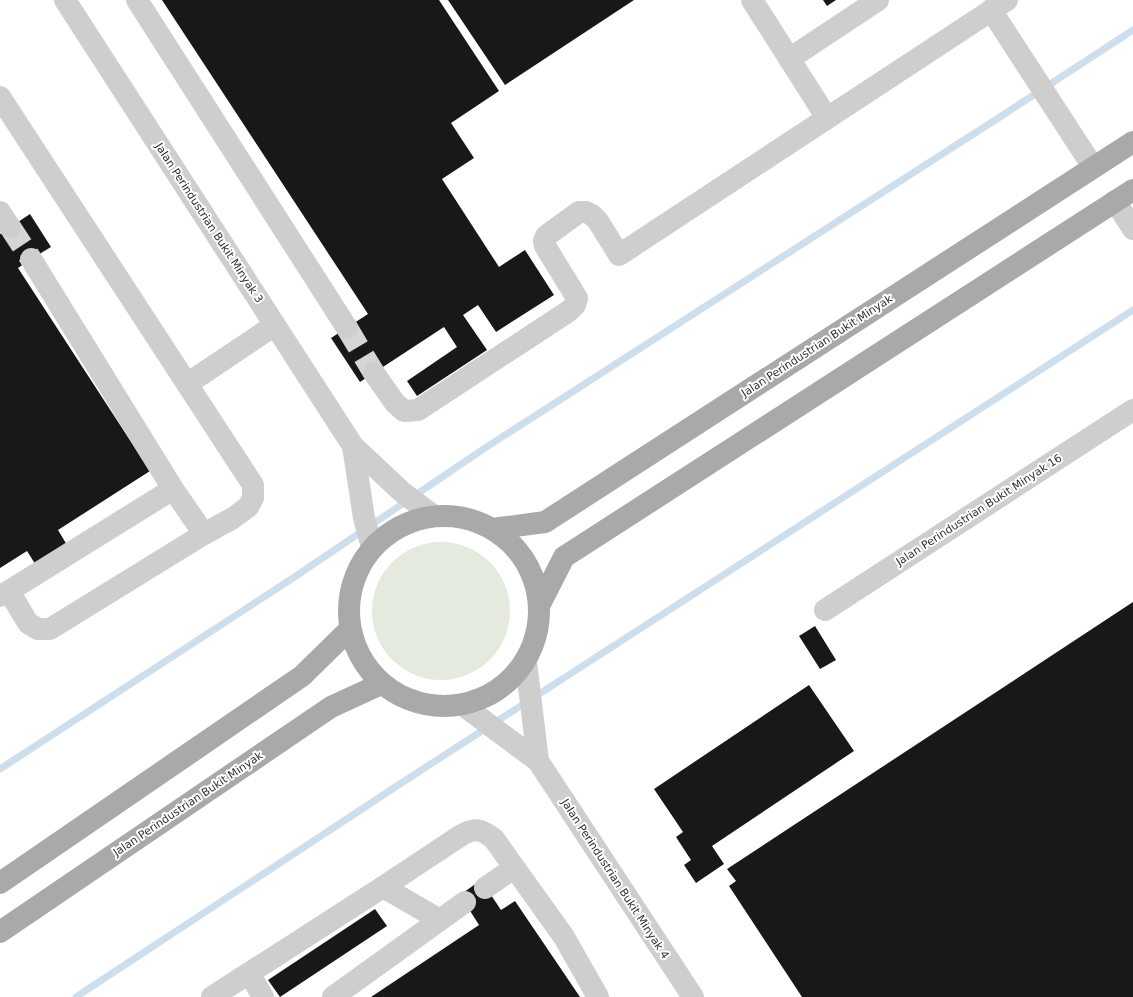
<svg xmlns="http://www.w3.org/2000/svg" width="1133" height="997" font-family="'DejaVu Sans',sans-serif">
  <style>
    .green { fill: #e4eadd }
    .lines { fill: none; stroke-linecap: round; stroke-linejoin: round }
    .stream { stroke: #cddeec; stroke-width: 7 }
    .building { fill: #181818 }
    .minor-tunnel { stroke: #d6d6d6; stroke-width: 22; stroke-dasharray: 22 11; stroke-linecap: butt }
    .minor { stroke: #cecece; stroke-width: 22 }
    .major { stroke: #a9a9a9; stroke-width: 22 }
    .labels { text-anchor: middle; dominant-baseline: central; stroke-width: 4; stroke-linejoin: round; paint-order: stroke }
    .street-label { font-size: 11px; fill: #313131; stroke: #fff }
  </style>
  <rect width="100%" height="100%" fill="#fff"/>
  <!-- green -->
  <path class="green" d="M372 611a69 69 0 1 1 138 0a69 69 0 1 1-138 0Z"/>
  <g class="lines">
    <!-- stream -->
    <path class="stream" d="M0,769L293,578L485,448L1003,115L1133,30
      M76,997L406,780L1133,310"/>
  </g>
  <!-- building -->
  <path class="building" d="M162,0H439L499,91L451,123L474,158L442,179L499,267L525,250L554,295L496,332L478,305L463,315L487,350L417,396L407,381L457,347L444,327L360,382L331,338L368,314Z
    M448,0H634L505,85Z
    M823,0H836L827,6Z
    M30,214L51,247L31,259L18,268L150,471L58,530L70,550L39,570L27,551L0,568V234Z
    M1133,602V997H802L729,886L736,881L727,869Z
    M815,626L836,660L820,669L799,636Z
    M809,685L854,751L712,846L724,864L696,883L684,865L691,860L676,837L683,832L654,789Z
    M481,880L501,910L515,901L580,997H371L479,925L460,895Z
    M375,909L387,926L280,997L268,980Z"/>
  <g class="lines">
    <!-- minor-tunnel -->
    <path class="minor-tunnel" d="M10,227L31,259
      M347,328L374,373"/>
    <!-- minor -->
    <path class="minor" d="M65,0L353,446L402,492L434,516
      M137,0L347,328
      M752,0L827,118
      M991,10L1093,167
      M789,59L878,0
      M0,97L253,485V498L248,507L233,518L204,534L50,629H38L28,623L9,591L0,596
      M1115,201L1133,229
      M0,212L10,227
      M31,259L173,489
      M374,373L395,403L404,411L418,410L569,311L575,305L577,298L545,246L544,241L546,236L579,212H586L592,215L598,221L619,255L1007,0
      M187,384L275,325
      M353,446L364,518L372,547
      M9,591L173,489L204,534
      M825,610L1133,410
      M526,662L538,761
      M464,706L538,761L693,997
      M383,887L440,920
      M485,888L514,868
      M249,973L263,997
      M212,997L383,887L460,836C475,827 481,829 494,839L564,937L598,997
      M333,997L465,902"/>
    <!-- major -->
    <path class="major" d="M349 611a95 95 0 1 1 190 0a95 95 0 1 1-190 0Z
      M493,529L545,522L1133,142
      M540,604L564,557L1133,190
      M0,883L302,676L350,629
      M0,932L331,707L381,684"/>
  </g>
  <g class="labels">
    <!-- street labels -->
    <g class="street-label">
      <text transform="translate(209 223) rotate(57)">Jalan Perindustrian Bukit Minyak 3</text>
      <text transform="translate(817 346) rotate(-33)">Jalan Perindustrian Bukit Minyak</text>
      <text transform="translate(979 510) rotate(-33)">Jalan Perindustrian Bukit Minyak 16</text>
      <text transform="translate(188 804) rotate(-34)">Jalan Perindustrian Bukit Minyak</text>
      <text transform="translate(615 879) rotate(57)">Jalan Perindustrian Bukit Minyak 4</text>
    </g>
  </g>
</svg>
